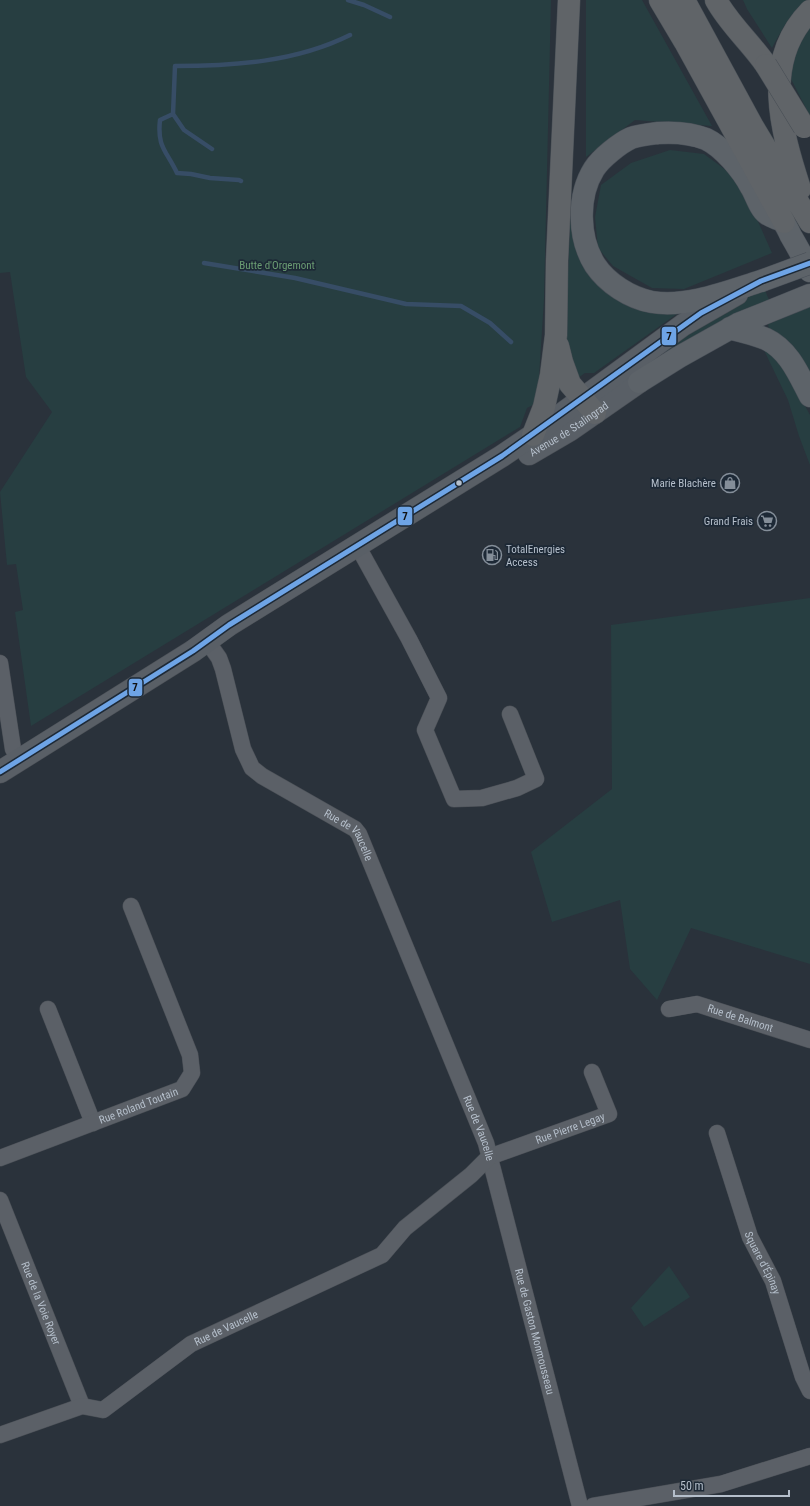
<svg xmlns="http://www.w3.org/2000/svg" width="810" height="1506" font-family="'Roboto Condensed',sans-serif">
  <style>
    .green { fill: #273e41 }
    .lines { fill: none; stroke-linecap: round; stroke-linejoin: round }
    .stream { stroke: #374d66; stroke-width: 4.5 }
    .minor-casing { stroke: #494e55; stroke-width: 17 }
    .secondary-casing { stroke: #494e55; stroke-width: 23 }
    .primary-casing { stroke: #484f57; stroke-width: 23 }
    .motorway-casing { stroke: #474e55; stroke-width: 23 }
    .minor { stroke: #5b6067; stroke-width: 16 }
    .secondary { stroke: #595f66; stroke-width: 22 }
    .primary { stroke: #5d6369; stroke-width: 22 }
    .motorway { stroke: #606468; stroke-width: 22 }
    .primary-bridge-casing { stroke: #484f57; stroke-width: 23; stroke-linecap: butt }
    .motorway-bridge-casing { stroke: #474e55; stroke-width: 23; stroke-linecap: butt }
    .primary-bridge { stroke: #5d6369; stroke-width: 22 }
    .motorway-bridge { stroke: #606468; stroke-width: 22 }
    .bus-1-casing { stroke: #1d2936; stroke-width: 8 }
    .bus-1 { stroke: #6ea4e6; stroke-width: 5 }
    .bus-dot { fill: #b5bfcb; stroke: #1d2936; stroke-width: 1.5 }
    .labels { text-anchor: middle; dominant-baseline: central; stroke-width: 3.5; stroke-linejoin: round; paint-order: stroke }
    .park-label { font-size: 11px; fill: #6b9d73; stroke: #1d2936 }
    .street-label { font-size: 11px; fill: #b5bfcb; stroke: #1d2936 }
    .poi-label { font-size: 11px; fill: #b5bfcb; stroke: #1d2936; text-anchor: end }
    .line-badge { stroke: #1d2936; stroke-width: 1.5 }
    .pale-badge-label { font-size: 11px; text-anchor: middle; font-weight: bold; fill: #111 }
  </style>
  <rect width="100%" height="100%" fill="#2a323b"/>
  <!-- green -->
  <path class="green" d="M0,0H551L544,299L538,392L535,404L527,408L520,427L31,726L15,612L23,610L16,564L7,565L0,492L52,412L26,377L10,272L0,273Z
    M586,0H642L712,126L635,120L586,157Z
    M743,0H806C791,13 781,31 772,48L747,9Z
    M810,26V116L791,79L793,57L800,41Z
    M670,150L704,154L734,176L749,201L772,253L684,289L652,288L613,266L598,248L595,217L601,185L631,163Z
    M571,206L575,231L592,271L688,306L594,373H585L575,380L565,342Z
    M764,288L770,302L667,357L664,353L708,315Z
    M810,307V384L770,334L768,324Z
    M761,344L775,351L810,415V465L799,436L788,400Z
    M810,598V964L691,928L657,1000L630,969L620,900L552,922L531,852L612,789L611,625Z
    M669,1266L690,1297L644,1327L631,1308Z"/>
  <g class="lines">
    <!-- stream -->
    <path class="stream" d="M348,0L364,5L390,17
      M173,114L160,120C157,147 166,150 177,173L191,174L210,178L239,180L241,181
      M212,149L184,130L173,114L175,66C234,66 296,62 350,35
      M204,263L295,278L406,304L461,306L490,323L511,342"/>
    <!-- minor casing -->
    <g class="minor-casing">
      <g id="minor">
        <path d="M357,545L409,639L439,698L425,730L454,799L482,798L517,788L536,779L510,714"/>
        <path id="s1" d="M207,641L219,658L223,669L243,749L252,768L262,776L355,829L359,834L486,1143L580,1506"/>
        <path d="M0,663L13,749L19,760"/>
        <path d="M48,1009L93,1123"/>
        <path id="s2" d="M669,1009L697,1004L810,1040"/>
        <path id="s3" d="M717,1133L750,1237L773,1281L803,1377L810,1391"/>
        <path id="s4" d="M489,1157L609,1114L592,1072"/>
        <path id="s5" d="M0,1158L182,1089L192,1073L190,1055L131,906"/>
        <path id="s6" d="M0,1200L82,1406"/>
        <path id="s7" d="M0,1435L82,1406L103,1410L191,1344L382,1255L405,1228L471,1175L489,1157"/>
        <path d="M593,1506L721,1484L810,1456"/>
      </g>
    </g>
    <!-- secondary casing -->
    <g class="secondary-casing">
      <g id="secondary">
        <path id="s8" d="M529,454L570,430L639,382"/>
        <path d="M0,772L193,651L229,625L502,456L533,435L683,325L737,294"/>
      </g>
    </g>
    <!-- primary casing -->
    <g class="primary-casing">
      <path id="primary" d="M761,281C729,291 687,308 652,302C630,298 607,283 595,265C578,238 577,196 594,169C601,158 620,143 631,138C639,135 650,134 658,133C673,132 691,133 706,139C723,147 742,170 751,187C755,193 760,209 766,213C771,218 780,218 784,223C787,227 789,232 791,236C798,248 804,259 810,271
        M730,328C742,332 755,334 766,339C789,350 799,375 810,396
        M639,382L679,357L738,324L810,295"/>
    </g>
    <!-- motorway casing -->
    <g class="motorway-casing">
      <path id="motorway" d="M660,0L685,42L784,222
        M684,0L753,127L810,222
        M716,0C729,24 751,43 766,65
        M800,189C781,130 761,61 810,11
        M558,346L562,362L570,384L595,413
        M533,435L544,407L551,375L556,335L557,261L569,0"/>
    </g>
    <!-- minor -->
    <use href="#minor" class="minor"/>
    <!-- secondary -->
    <use href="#secondary" class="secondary"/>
    <!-- primary -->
    <use href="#primary" class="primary"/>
    <!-- motorway -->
    <use href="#motorway" class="motorway"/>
    <!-- primary-bridge casing -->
    <g class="primary-bridge-casing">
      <path id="primary-bridge" d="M761,281L810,263"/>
    </g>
    <!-- motorway-bridge casing -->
    <g class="motorway-bridge-casing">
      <path id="motorway-bridge" d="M766,65L804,127"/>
    </g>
    <!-- primary-bridge -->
    <use href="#primary-bridge" class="primary-bridge"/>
    <!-- motorway-bridge -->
    <use href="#motorway-bridge" class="motorway-bridge"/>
    <!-- bus-1 casing -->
    <g class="bus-1-casing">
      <path id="bus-1" d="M0,772L193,651L229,625L502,456L701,313L761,281L810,263"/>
    </g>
    <!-- bus-1 -->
    <use href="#bus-1" class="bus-1"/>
  </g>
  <!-- icons -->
  <defs>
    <g id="shop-ring" transform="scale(1)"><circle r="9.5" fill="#1d2936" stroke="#848e99" stroke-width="1.5"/><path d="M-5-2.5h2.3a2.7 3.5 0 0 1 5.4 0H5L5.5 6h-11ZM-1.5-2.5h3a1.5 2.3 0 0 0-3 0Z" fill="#848e99"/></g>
    <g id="supermarket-ring" transform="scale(1)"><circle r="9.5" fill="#1d2936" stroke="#848e99" stroke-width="1.5"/><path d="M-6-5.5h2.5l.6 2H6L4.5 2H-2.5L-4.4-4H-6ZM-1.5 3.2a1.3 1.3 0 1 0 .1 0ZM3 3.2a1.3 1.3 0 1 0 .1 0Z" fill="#848e99"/></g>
    <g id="fuel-ring" transform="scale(1)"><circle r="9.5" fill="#1d2936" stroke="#848e99" stroke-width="1.5"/><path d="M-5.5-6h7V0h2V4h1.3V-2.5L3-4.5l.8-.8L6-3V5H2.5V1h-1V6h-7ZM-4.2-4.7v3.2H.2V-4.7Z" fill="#848e99"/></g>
  </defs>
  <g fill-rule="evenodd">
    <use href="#shop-ring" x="730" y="483"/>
    <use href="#supermarket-ring" x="767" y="521"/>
    <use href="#fuel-ring" x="492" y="555"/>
  </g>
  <!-- markers -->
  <circle class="bus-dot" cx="459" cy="483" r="3.5"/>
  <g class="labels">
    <!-- park labels -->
    <g class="park-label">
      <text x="277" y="265">Butte d'Orgemont</text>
    </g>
    <!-- street labels -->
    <g class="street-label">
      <text stroke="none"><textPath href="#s8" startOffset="47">Avenue de Stalingrad</textPath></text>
      <text stroke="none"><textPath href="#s1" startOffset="256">Rue de Vaucelle</textPath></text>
      <text stroke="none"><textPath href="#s2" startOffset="74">Rue de Balmont</textPath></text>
      <text stroke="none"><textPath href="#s5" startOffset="148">Rue Roland Toutain</textPath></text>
      <text stroke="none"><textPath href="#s1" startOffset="580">Rue de Vaucelle</textPath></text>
      <text stroke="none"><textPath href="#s4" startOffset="86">Rue Pierre Legay</textPath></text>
      <text stroke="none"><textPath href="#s3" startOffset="138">Square d'Épinay</textPath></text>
      <text stroke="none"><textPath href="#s6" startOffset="111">Rue de la Voie Royer</textPath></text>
      <text stroke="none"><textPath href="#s7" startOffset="257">Rue de Vaucelle</textPath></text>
      <text stroke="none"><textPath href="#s1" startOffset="791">Rue de Gaston Monmousseau</textPath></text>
    </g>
    <!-- poi labels -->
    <g class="poi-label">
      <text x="716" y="483">Marie Blachère</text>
      <text x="753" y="521">Grand Frais</text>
      <text x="506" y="549" text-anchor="start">TotalEnergies<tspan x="506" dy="13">Access</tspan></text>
    </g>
  </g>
  <g class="line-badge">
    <rect x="661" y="326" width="16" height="20" rx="4" fill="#6ea4e6"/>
    <rect x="397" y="506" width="16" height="20" rx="4" fill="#6ea4e6"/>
    <rect x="128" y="678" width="15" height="19" rx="4" fill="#6ea4e6"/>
  </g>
  <g class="pale-badge-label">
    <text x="669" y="340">7</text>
    <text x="405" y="520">7</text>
    <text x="135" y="691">7</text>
  </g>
  <!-- scale -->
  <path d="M674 1490v6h115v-6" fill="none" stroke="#b5bfcb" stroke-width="2"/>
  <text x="680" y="1490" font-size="12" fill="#b5bfcb" stroke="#1d2936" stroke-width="3" paint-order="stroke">50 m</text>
</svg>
